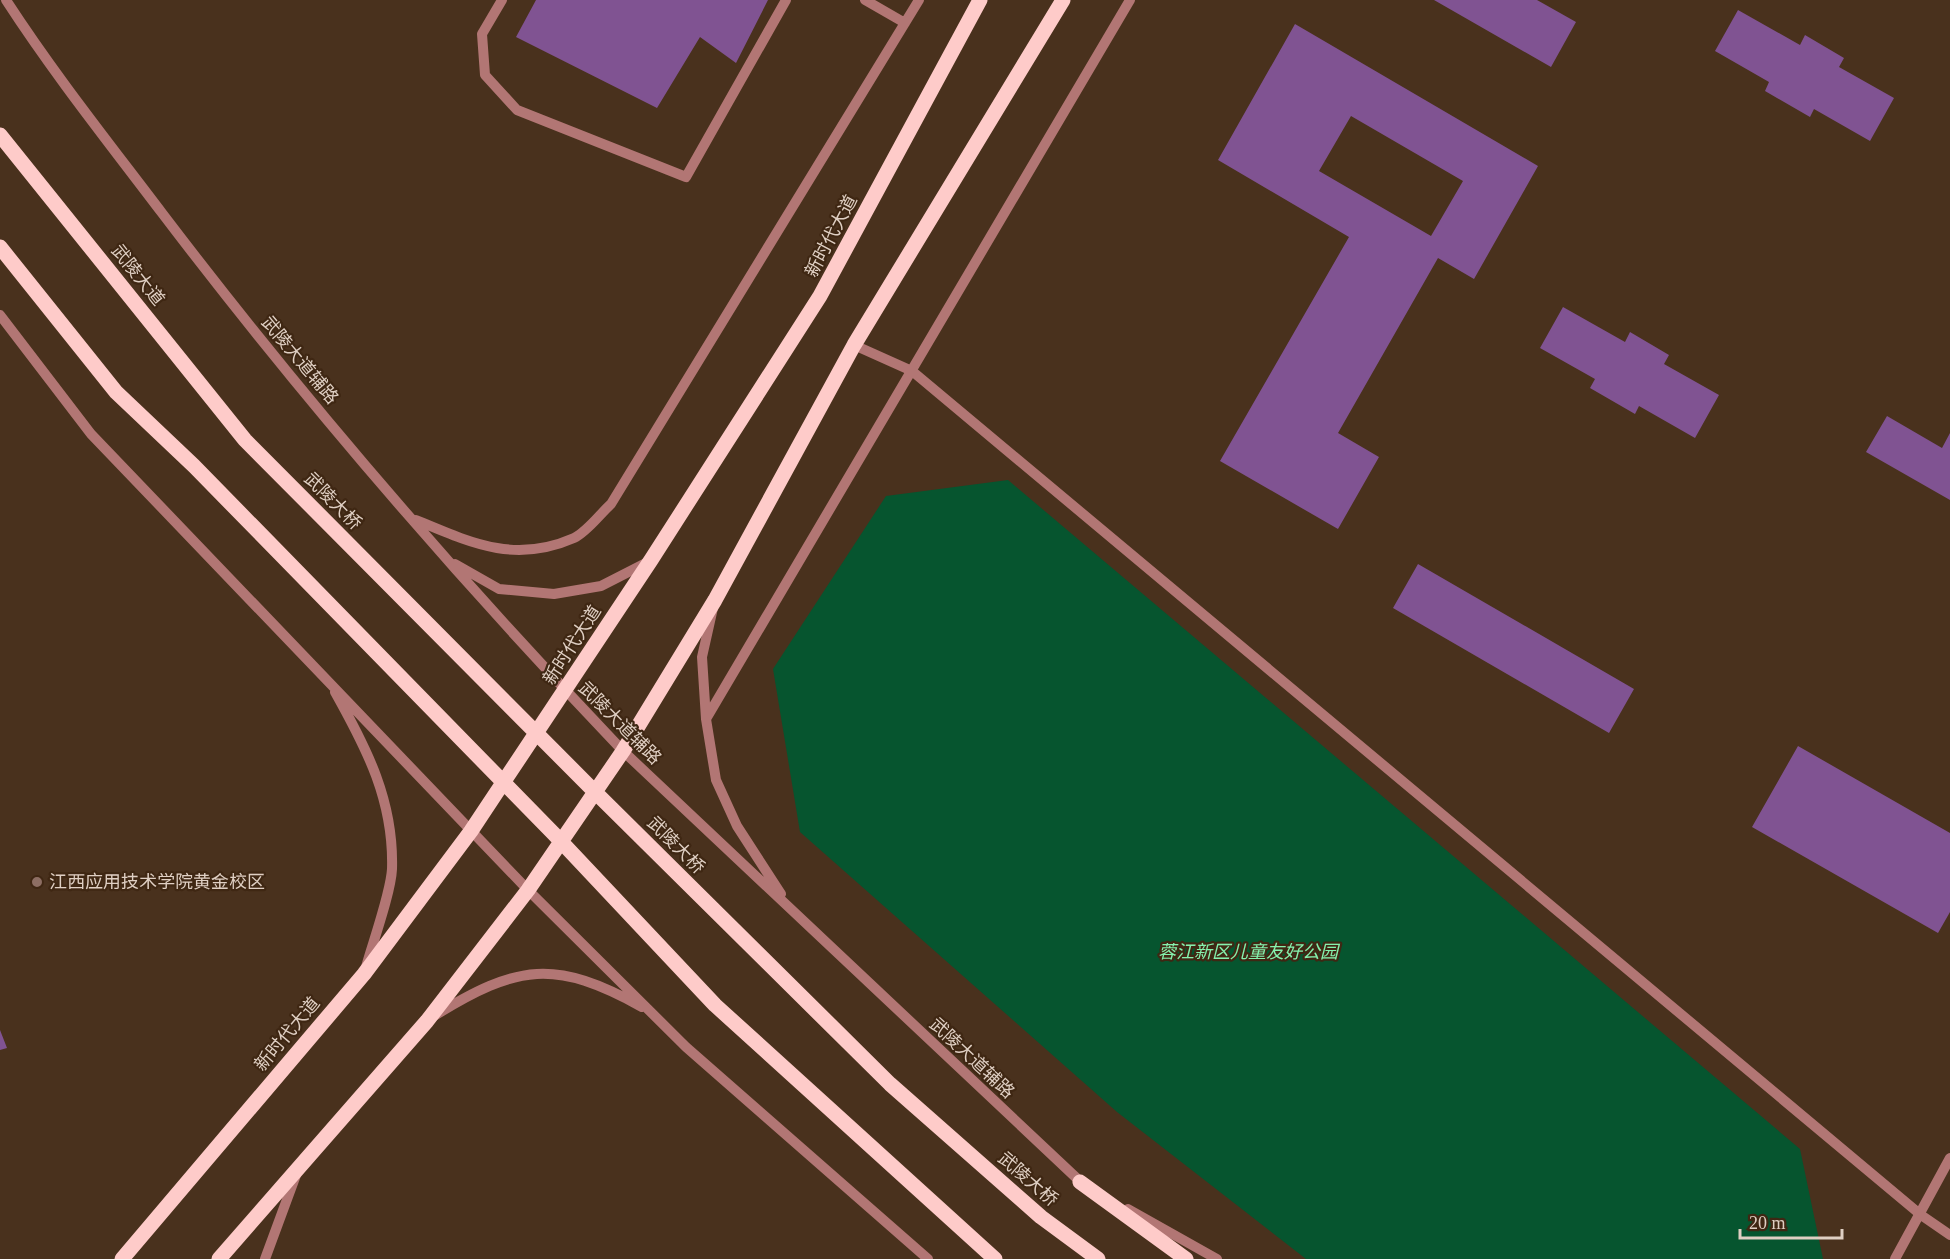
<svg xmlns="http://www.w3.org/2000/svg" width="1950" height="1259" font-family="'Times New Roman','Noto Sans SC',serif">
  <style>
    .green { fill: #06552f }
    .building { fill: #805392; fill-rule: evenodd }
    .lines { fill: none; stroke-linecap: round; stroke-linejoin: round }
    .minor { stroke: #b27674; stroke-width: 10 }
    .major { stroke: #fecbc9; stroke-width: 15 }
    .education-dot { fill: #8d6e63; stroke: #3f2713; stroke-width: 2 }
    .labels { text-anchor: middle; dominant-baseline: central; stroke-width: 4.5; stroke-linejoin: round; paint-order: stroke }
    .street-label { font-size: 18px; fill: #dfcfc3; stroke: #3f2713 }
    .poi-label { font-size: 18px; fill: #dfcfc3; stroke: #3f2713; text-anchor: start }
    .park-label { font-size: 18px; font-style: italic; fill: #85f1ad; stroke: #3f2713 }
  </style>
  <rect width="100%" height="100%" fill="#49311d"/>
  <path class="green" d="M1008,480l792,669 23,110h-517l-189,-147 -317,-280 -27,-163 113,-173z"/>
  <path class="building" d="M536,0h232l-32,63 -36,-26 -43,71 -141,-71z
    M1434,0h103l39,22 -25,45z
    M1738,10l62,35 5,-10 39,23 -5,9 55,31 -24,43 -56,-32 -4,8 -45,-26 4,-9 -54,-31z
    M1295,24l243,142 -64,113 -36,-21 -100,175 41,24 -41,72 -118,-68 129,-224 -131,-77zM1351,116l112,65 -32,55 -112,-65z
    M1563,307l62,35 5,-10 39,23 -5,9 55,31 -24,43 -56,-32 -4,8 -45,-26 5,-9 -55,-31z
    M1887,416l55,32 8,-15v67l-84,-48z
    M1418,564l216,125 -25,44 -216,-125z
    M1798,746l152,87v79l-12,21 -186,-106z
    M0,1030l7,18 -7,2z"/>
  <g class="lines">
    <path class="minor" d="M6,0c48,74 103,143 156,213 143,188 298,367 461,538l462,435
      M502,0l-20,34 3,41 32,35 169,67 100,-177
      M865,0l40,23
      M0,315l91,119 437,456 158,157 242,212
      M854,345l58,26 1009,844 29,20
      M416,520c55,23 99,44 158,18 13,-6 26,-24 37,-34l308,-504
      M455,564l44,25 55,5 47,-8 47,-24
      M713,608l-11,49 4,62 10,61 21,46 44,68
      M335,692c32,57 59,109 57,177 -1,23 -19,73 -26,98
      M706,719l424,-719
      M434,1016c84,-52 121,-57 208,-9
      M1128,1209l89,50
      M265,1259l31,-84
      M1895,1259l55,-101"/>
    <path class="major" d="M0,135l245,305 345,347 300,297 151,133 57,42
      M0,247l116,145 78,74 360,368 161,171 280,254
      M1080,1182l106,77
      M122,1259l242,-285 107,-143 180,-271 169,-264 160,-296
      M219,1259l208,-238 101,-131 95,-139 92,-151 139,-255 209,-345"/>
  </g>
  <circle class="education-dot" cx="37" cy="882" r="6"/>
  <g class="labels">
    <g class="street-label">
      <text transform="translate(831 236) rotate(-62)">新时代大道</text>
      <text transform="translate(138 275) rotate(51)">武陵大道</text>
      <text transform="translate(300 360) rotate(50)">武陵大道辅路</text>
      <text transform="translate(333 501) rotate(45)">武陵大桥</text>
      <text transform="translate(572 645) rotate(-57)">新时代大道</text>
      <text transform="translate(620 723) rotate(45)">武陵大道辅路</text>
      <text transform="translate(676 845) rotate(45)">武陵大桥</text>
      <text transform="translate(287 1034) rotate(-50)">新时代大道</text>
      <text transform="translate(972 1058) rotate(43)">武陵大道辅路</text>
      <text transform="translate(1028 1179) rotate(41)">武陵大桥</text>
    </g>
    <g class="poi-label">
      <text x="49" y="882">江西应用技术学院黄金校区</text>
    </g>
    <g class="park-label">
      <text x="1248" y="952">蓉江新区儿童友好公园</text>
    </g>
  </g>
  <path d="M1740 1229v9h102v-9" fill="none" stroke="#dfcfc3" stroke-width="3"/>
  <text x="1749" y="1229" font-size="18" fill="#dfcfc3" stroke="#3f2713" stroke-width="4.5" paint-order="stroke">20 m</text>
</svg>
